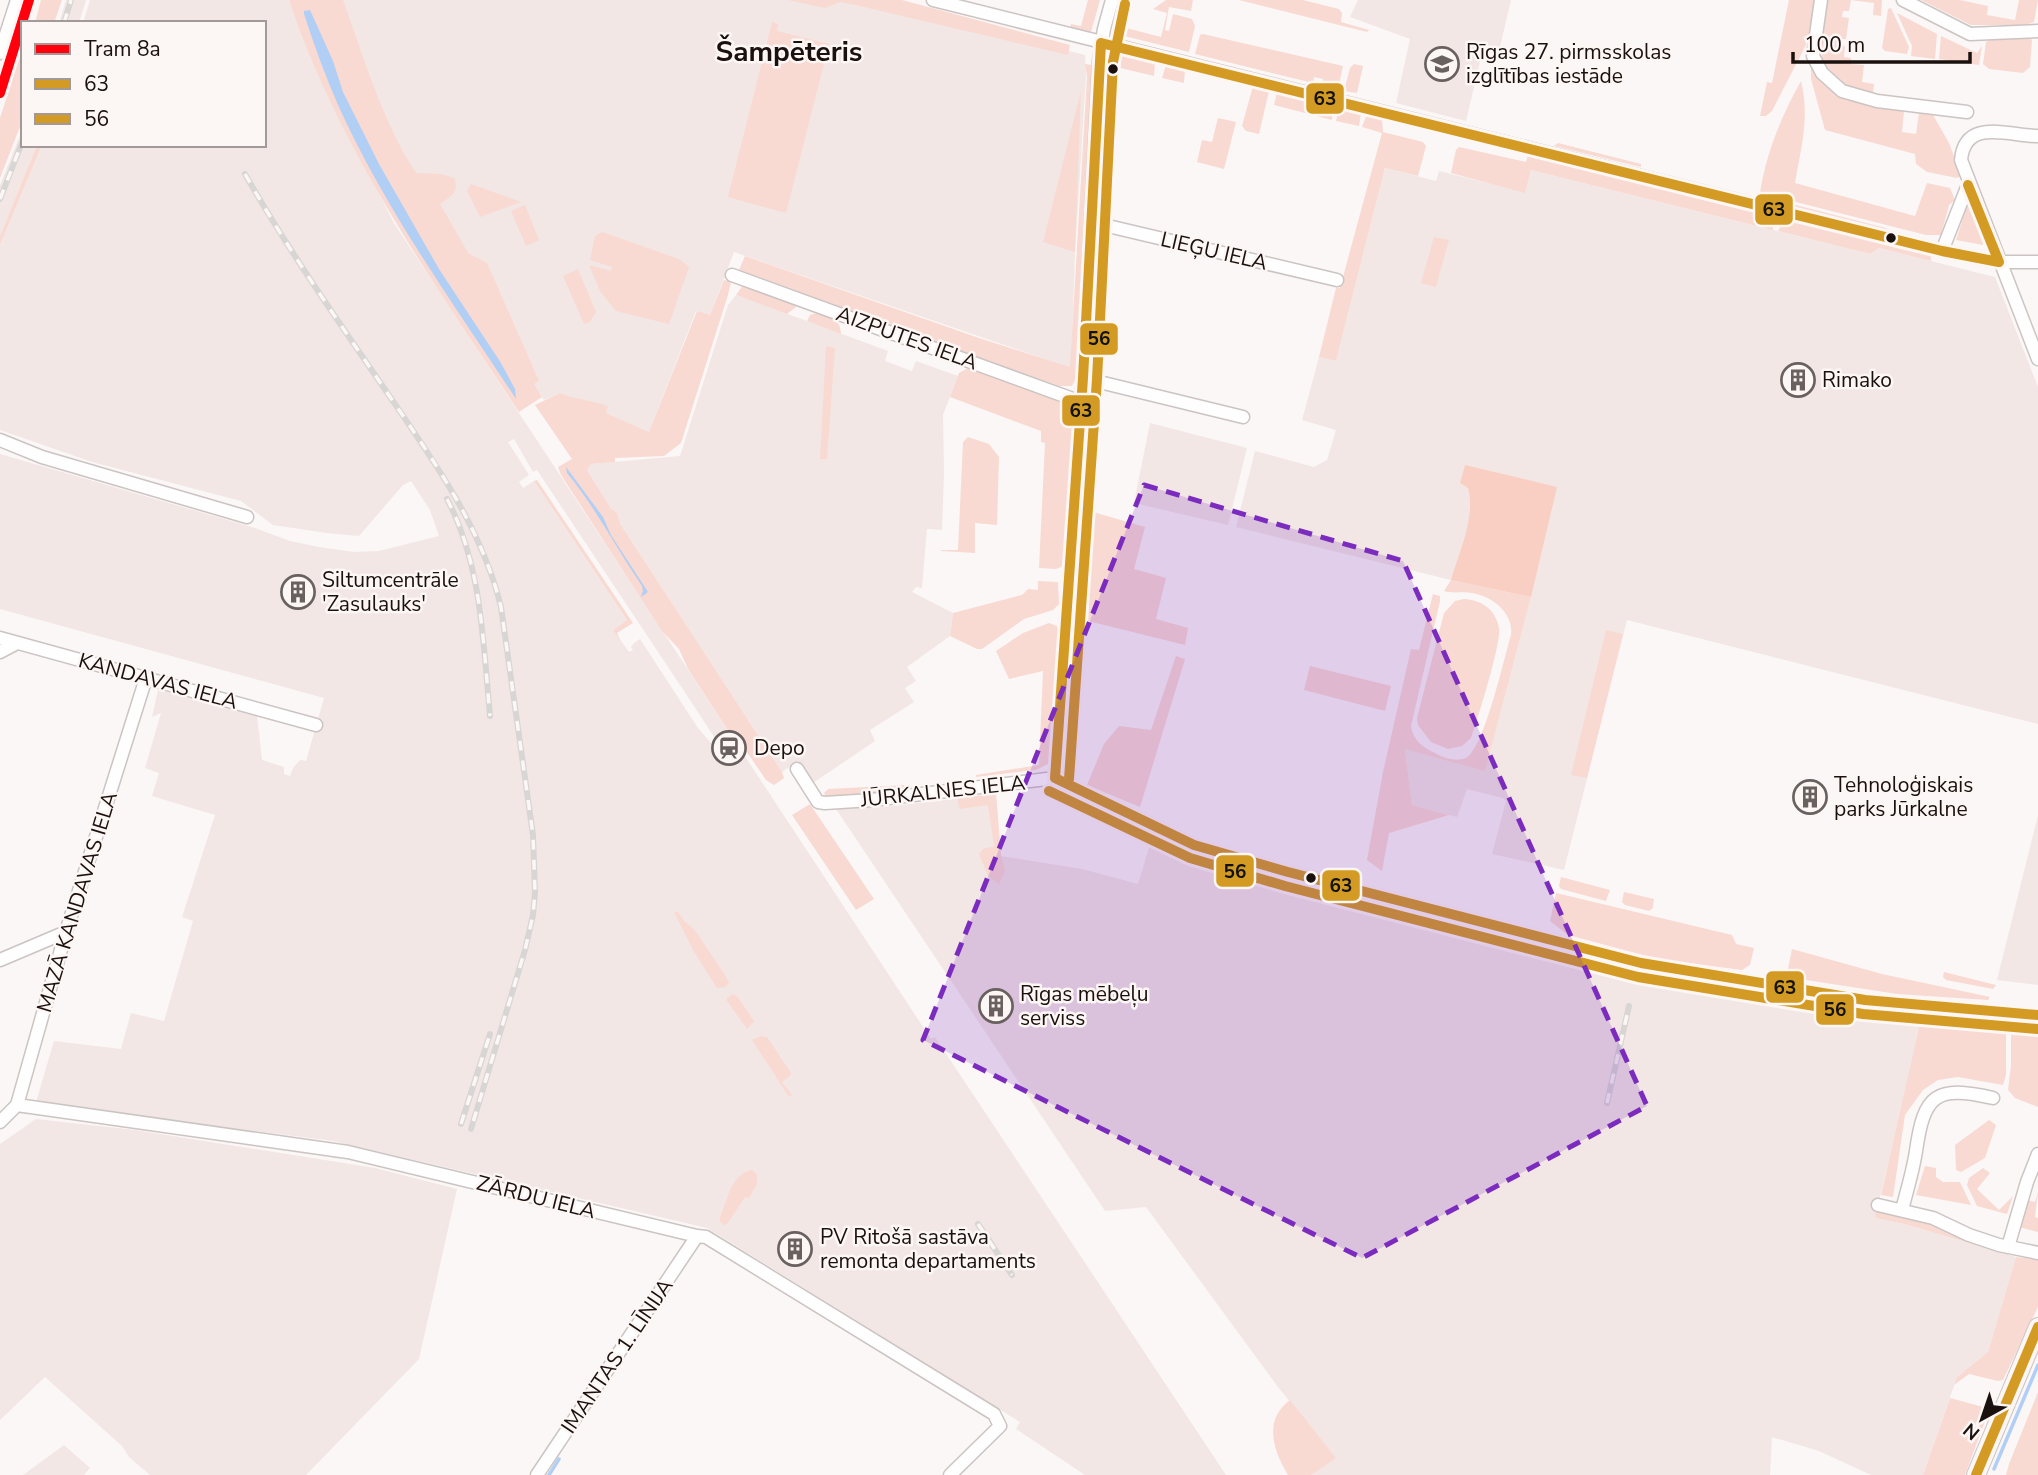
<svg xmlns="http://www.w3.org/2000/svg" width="2038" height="1475" font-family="'Nunito Sans',sans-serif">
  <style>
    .built { fill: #f2e7e4; fill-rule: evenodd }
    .green { fill: #f8dad2 }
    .forest { fill: #f9cfc3 }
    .water { fill: #b1cef5 }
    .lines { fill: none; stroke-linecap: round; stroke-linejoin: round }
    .stream { stroke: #b1cef5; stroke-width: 3.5 }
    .street-casing { stroke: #cbc4c2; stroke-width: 15 }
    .secondary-casing { stroke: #cbc4c2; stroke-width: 20 }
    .street { stroke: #fefefe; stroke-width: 12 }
    .secondary { stroke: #f9f6f5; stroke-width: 18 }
    .rail-casing { stroke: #d7d6d5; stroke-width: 6 }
    .rail { stroke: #fcf6f4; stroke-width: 3.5; stroke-dasharray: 10; stroke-linecap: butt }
    .bus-1-casing { stroke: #fcf6f4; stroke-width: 16 }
    .bus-2-casing { stroke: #fcf6f4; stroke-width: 16 }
    .bus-1 { stroke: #d39b23; stroke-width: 10 }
    .bus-2 { stroke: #d39b23; stroke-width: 10 }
    .tram-1-casing { stroke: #fcf6f4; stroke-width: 16 }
    .tram-1 { stroke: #ff000c; stroke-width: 10 }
    .marked { fill: #7b2cbf; fill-opacity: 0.2; stroke: #7b2cbf; stroke-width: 5; stroke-dasharray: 14 9; stroke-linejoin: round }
    .bus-dot { fill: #1a100d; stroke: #fcf6f4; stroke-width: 2.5 }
    .labels { text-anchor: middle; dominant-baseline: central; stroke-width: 5; stroke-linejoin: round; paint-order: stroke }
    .poi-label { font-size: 21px; fill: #1a100d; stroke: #fcf6f4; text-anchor: start }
    .street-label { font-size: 21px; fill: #1a100d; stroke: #fcf6f4 }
    .district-label { font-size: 28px; font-weight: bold; fill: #1a100d; stroke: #fcf6f4 }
    .line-badge { stroke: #fcf6f4; stroke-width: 2.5 }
    .pale-badge-label { font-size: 19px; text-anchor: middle; font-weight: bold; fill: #111 }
  </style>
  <rect width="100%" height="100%" fill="#faf7f6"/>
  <path class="built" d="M66,0h20l-7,23h-20z
    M90,0h199l55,127 50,96 537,816 4,-2 291,438h-141l-69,-46 4,-7 -313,-194 -374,-87 -297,-39 18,-61 67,8 10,-36 33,8 29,-100 -11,-4 33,-102 -63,-19 7,-23 -14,-5 16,-55 -9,4 6,-27 99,26 5,44 22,7v7l6,2 3,-8 7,-8 6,1 18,-63 -324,-89v-155l255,74 35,13 29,6 35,5 25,-1 60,-15 -9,-26 -19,-29 -8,4 -44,51 -32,-3 -54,-8 -32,-24 -149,-39 -92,-32v-185l42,-100h222v-122h-181zM514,439l19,33 4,-2 149,224 40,61 -2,3 -26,-30 -58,-89 -6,4 -3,4 2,3 -4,2 -16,-22 14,-10 -93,-139 -11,7 -4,-6 10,-7 -21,-33z
    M332,0h537l216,55 1,21 -11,176 -4,116 -337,-116 -24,63 -14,-4 -47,121 -89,-39 -16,7 -70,-108 -67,-113z
    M1358,0h153l-12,51 -4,2h-13l-16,68 -70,-18 14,-64 -60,-22z
    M23,128v17h14l-37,91v-51z
    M1385,168l51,13 3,-10 86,21 6,-22 339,84 9,-6 116,29 43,110v337l-411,-104 -63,250 -72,-16 14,-53 -3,-3 -36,-9 -10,28 -45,-12 -7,-57 80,22 46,-173 -80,-17 -215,-53 19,-76 59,16 13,-7 9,-30 -34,-10 17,-63 17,4z
    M736,295l152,56 -3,10 27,10 4,-10 42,15 -15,39 1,59 -2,56 -15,-1 -5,59 -6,-1 -4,5 41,21 -3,23 -43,31 9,14 -11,7 9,14 -44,28 5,11 -62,42 -15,-22 -16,11 -157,-239 -38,-63 4,-6 89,-8 48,-151z
    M1150,423l97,25 -19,77 -94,-22z
    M996,794l5,62 81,13 56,15 13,-43 32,17 78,20 21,11 353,87 104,24 8,1 3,-4 17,4 3,-3 152,24 -47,196 29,6 112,33 -28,95 -31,25 -34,98h-52l-52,-24 -47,-14 -2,38h-459l24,-18 -57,-70 -132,-180 -41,4 -269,-402 48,-2z
    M2038,815v170l-41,-5z
    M36,1119l99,11 240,38 82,21 -38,170 -113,116h-156l-21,-18 -7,-11 -77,-69 -45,43v-276z
    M64,1445l26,23 -6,7h-61z"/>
  <path class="green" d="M41,0h21l-8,23h-19z
    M289,0h54c21,58 39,121 73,173l25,1 13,4c6,15 -4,19 -14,26l28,49 19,10 52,118 -5,3 8,13 -23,15c-87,-131 -179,-261 -230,-412z
    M788,0h114l168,45 -2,10 -208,-49 -20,-4 -15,6z
    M1088,0h12l-9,32 -5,2 -16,-6 1,-4 10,2z
    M1166,0h27l-2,11 -22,-4 -4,23 4,1 4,-17 19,5 3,7 -6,26 -77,-19 5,-30 15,1 -6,24 35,9 6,-24 -14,-4z
    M1239,0h64l36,9 3,4 -1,9 28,8 -2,2z
    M1789,0h28l-10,43 -35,68 -6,5h-6l7,-34 5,1z
    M1826,0h56l-1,16 -8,-1 1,-12 -23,-3 -2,11h-6l-1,6 7,1 -3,21h-7l-1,5 7,2 -1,11 7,1v6l13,1 -2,17 12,2 -1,10c-8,-2 -19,-4 -27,-8 -36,-19 -24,-54 -20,-86z
    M1921,0h39l28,6 -1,9 28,5 4,-20h19l-4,22 -8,3h-55z
    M1891,8l18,39 -2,7 -22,-3 -3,-3 6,-39z
    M1897,13l40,21 -2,25 -24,-3 1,-10z
    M772,22l6,2 -1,7 52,13 -43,169 -58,-16z
    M1203,34l140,32 -5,23 -15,-4v-6l-9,-2 -1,6 -118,-29 5,-19z
    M1941,36l36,17 5,-7 -3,19 -40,-6z
    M2028,36l4,4 -2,27 -7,6 -34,-4 -6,-5 3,-22 4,-3z
    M1117,54l38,9 -1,13 -42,-10 -2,32 1,-37z
    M23,55v64l-23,59v-60l19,-59z
    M1085,64l6,1 1,10 -15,301 -5,10h-13l-320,-116 6,-14 234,82 91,29 17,-290z
    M1354,64l9,2 -6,27 -13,-2 6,-23z
    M1166,65l19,4 -1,14 -22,-5z
    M1813,66l15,17 20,17 51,8 5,3 -2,21 14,2 3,-21 10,-1 4,3 16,28 12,33 -4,2 -30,-6 -11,-8 -1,-10 -90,-24 -14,-51v-12z
    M1801,81c9,36 0,67 -6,102l120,33 12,-33 23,5 5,12 -6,5 -8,30h-15l-166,-42c6,-40 21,-76 41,-112z
    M1253,86l16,5 -10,43 -13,-3 -4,-5z
    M1081,91l-6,161 -32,-10z
    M1277,92l56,14 -1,14 -58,-15z
    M1339,107l22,6 -2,13 -23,-5z
    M1367,114l15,5 1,13 40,10 3,4 -8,30 -33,-8 -49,193 -17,-4 17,-69h4l42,-155 -20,-6z
    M1218,118l18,4 -12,47 -27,-7 5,-22 10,2z
    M1558,143l83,21v3l-87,-21z
    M37,145h5l-42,100v-9z
    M1459,147l67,15 2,-7 242,60 3,7v8l-242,-60 -6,23 -74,-20 5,-23z
    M471,184l50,18 -41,15 -13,-26z
    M1760,196l126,32 1,2 -123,-29z
    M525,205l14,35 -13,6 -15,-35z
    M1971,205l14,37 -2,3 -27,-5 11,-34z
    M1785,219l146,36v6l-52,-13 -9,6 -92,-23z
    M602,232l77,27 10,8 -20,57 -53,-13 -16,-20 -11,-26 22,6 1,-4 -22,-7 5,-24z
    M1434,237l15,3 -13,47 -15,-4z
    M578,269l18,43 -6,10 -6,2 -21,-48z
    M724,280l7,2 -3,13 -47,148 -17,13 -49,2v4l-24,2 -4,6 24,39 6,4 3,11 162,248 2,6 -10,7 -8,-5 -26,-38 -4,-4h-3l-45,-69 -9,-20 -17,-18 -101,-156 -3,-8 14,-8 -37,-54 25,-12c16,7 31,7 48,13l-2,7 43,19 48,-121 13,4z
    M743,285l52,20 1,2 -9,7 -51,-19z
    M817,313c12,4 24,6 24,21l-34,-13 3,-6z
    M826,346l9,2 -8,111h-7z
    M968,368l93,33 7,5 5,10 -10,150 -7,3 -17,-1 6,-125 -4,-1v-11l-91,-34 9,-24z
    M968,437l21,7 10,13 -2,68 -22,-2v30l-34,-2v-1h17l5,-108z
    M537,480l96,143 -16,10 4,9 -8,-12 14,-10 -93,-139z
    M1086,510l59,17 -11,42 32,9 -10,41 32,9 -3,17 -109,-27z
    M1451,580l80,17 -46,174 -80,-22 7,56 37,10 -60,18 -7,38 -15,-11 16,-88 28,-123 8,1 14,-56 7,2v5l-29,125c2,14 11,21 24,27 8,5 21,9 31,5 18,-9 38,-100 45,-123 3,-21 -18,-39 -39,-42 -10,-2 -18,1 -28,-2z
    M1038,581l20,1 1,22 -6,6 -29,9 -42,30h-5l-27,-13 3,-23 69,-18 6,-6 10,1z
    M1464,599c18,1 32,11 35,29 3,13 -22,94 -28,110l-9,8 -14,3 -17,-7 -13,-17 -1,-7 27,-105 11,-12z
    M1049,623l8,3 1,4 -8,127 -2,7 -12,6 -60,7v-2l63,-10 4,-94 -34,8 -13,-28 27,-18z
    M1606,630l17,4 -36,144 -16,-3z
    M1176,656l9,3 -45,148 -53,-22 17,-41 15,-18 32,4z
    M1310,666l81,20 -6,25 -81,-21z
    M905,785l-2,6 -71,6 -6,-1 -2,-3 4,-4z
    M996,794l5,62 4,15 -6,13 -11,-8 -9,-22 4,-5 11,-3 -6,-41 -28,4 -3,-11z
    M810,804l64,95 -18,11 -64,-95z
    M1561,877l49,13 -4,11 -45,-12 -2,-3z
    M1624,892l30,7 -1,9 -4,3 -24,-6 -3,-3z
    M1556,893l176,42 4,9 18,4 -4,17 -8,5 -84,-11 -90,-24 -18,-14z
    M674,912h4l7,10 9,7 31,46 4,8 -4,4 -8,1 -24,-38z
    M1792,949l90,25 108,23 -2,3 -91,-6 -104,-16 -5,-9z
    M1944,972l52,13 -3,4 -47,-9 -3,-3z
    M733,994l4,2 17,25 -7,8 -20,-28v-3z
    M1920,1024l86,4v47l-3,10 -45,-8 -20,3 -15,10 -18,25 -12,82 -12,-2z
    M2011,1026l27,1v80l-23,-9 -7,-8 3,-24z
    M761,1036l6,1 24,36 -1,3 -8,6 10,13 -3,2 -35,-54 -2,-3z
    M1989,1120l7,5 -11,33 -24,14 -5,-2 -1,-25z
    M1925,1166l11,2v9l7,5h17l11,23 -55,-10z
    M1983,1168l7,5 -13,16 22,21 14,-14 -6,18 -30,-8 -10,-21 2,-7z
    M752,1170l5,5v9l-8,14 -4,-1 -18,27 -3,1 -4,-3v-5c8,-18 11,-43 32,-47z
    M2038,1192l-3,25 3,1v14l-19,-5 8,-27 8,2z
    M1876,1211l60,14 47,22 -79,-23 -29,-6z
    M2016,1257l22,2v48l-35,73 -5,1 -29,-7 -15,11 3,-8 31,-25z
    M2038,1392v83h-32l3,-11z
    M1950,1398l33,9 5,4 -1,5 -22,59h-42z
    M1290,1400l46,58 -25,17h-23c-15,-25 -25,-55 2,-75z"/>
  <path class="forest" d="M1465,465l92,22 -26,110 -80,-17c8,-28 25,-63 17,-92l-8,-5z"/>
  <path class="water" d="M310,10l23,51 10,31 36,72 60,105 62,94 14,26 1,10c-63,-96 -131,-190 -178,-294 -13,-30 -24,-60 -34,-91v-3z
    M566,467l37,50 8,18 37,57 -7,5 2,-6 -1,-5c-26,-38 -46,-78 -75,-113z"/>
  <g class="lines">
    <path class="stream" d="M1994,1469l44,-104
      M549,1475l10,-16"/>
    <g class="street-casing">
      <path id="street" d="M933,0l1009,251 57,11h39
        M1821,0l-8,56 9,17 20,18 35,10 90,11
        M1903,0l67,34 68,-3
        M0,53l17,-53
        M2038,136c-29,0 -73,-19 -77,24l77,199
        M1091,222l246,58
        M1942,251l26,-66
        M732,275l349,127
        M1083,378l160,39
        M0,440l42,17 205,60
        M0,638l316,87
        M0,652l17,-9
        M797,769l21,33 7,1 47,-3 183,-22 139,67 94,27 353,91 224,37 173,15
        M1055,778l28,-400 16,-317 5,-32 8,-29
        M0,960l66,-28
        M17,1105l331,47 349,84 9,1 288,177 6,12 -50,49
        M0,1122l17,-17 49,-173 80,-254
        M1878,1205l55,13 36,17 30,10 39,8
        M1902,1210c5,-20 11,-39 14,-59 8,-57 20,-66 77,-53
        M2008,1247l19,-65 11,-28
        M537,1475l160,-239"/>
    </g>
    <g class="secondary-casing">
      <path id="secondary" d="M1976,1475l62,-148"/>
    </g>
    <use href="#street" class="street"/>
    <use href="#secondary" class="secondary"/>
    <g class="rail-casing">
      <path id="rail" d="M64,23l7,-23
        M245,174c42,74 91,144 139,214 47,69 97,137 117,219l32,228 2,57 -2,23 -8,35 -54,179
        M0,199l23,-59
        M447,499c35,66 36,144 43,217
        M1607,1103l22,-97
        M461,1124l29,-90
        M978,1224l34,51"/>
    </g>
    <use href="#rail" class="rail"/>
    <g class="bus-1-casing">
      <path id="bus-1" d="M1101,43l841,208 57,11
        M1968,185l31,77
        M1055,778l139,67 94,27 353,91 224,37 173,15
        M1055,778l28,-400 18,-335
        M1976,1475l62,-148"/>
    </g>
    <g class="bus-2-casing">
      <path id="bus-2" d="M1069,779l28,-400 16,-317 12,-58
        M1049,791l141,67 95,28 353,91 225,37 174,15"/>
    </g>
    <use href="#bus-1" class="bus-1"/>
    <use href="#bus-2" class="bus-2"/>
    <g class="tram-1-casing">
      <path id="tram-1" d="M0,93l29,-93"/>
    </g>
    <use href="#tram-1" class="tram-1"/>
  </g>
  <path class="marked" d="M1144,485l259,76 244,545 -285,152 -439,-218z"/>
  <defs>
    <g id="school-ring" transform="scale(1.75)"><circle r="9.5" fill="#fcf6f4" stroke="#68615f" stroke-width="1.5"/><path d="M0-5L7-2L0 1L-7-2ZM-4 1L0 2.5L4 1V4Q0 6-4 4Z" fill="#68615f"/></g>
    <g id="building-ring" transform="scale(1.75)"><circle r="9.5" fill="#fcf6f4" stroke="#68615f" stroke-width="1.5"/><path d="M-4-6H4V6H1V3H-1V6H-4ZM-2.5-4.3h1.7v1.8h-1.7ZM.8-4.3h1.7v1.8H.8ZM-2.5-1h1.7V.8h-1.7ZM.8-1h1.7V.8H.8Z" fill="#68615f"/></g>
    <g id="station-ring" transform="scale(1.75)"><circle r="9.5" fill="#fcf6f4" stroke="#68615f" stroke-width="1.5"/><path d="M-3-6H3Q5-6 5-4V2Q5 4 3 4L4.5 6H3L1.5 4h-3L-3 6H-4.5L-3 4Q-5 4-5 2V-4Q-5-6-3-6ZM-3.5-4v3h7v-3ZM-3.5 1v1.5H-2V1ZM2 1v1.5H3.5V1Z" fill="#68615f"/></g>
  </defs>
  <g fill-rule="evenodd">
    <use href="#school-ring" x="1442" y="64"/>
    <use href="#building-ring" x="1798" y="380"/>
    <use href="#building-ring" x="298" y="592"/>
    <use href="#station-ring" x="729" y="748"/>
    <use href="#building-ring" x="1810" y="797"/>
    <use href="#building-ring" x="996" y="1006"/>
    <use href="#building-ring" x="795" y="1249"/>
  </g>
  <g class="bus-dot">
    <circle cx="1113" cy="69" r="6"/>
    <circle cx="1891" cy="238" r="6"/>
    <circle cx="1311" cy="878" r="6"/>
  </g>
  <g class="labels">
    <g class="poi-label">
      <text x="1466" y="52">Rīgas 27. pirmsskolas<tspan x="1466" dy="24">izglītības iestāde</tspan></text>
      <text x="1822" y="380">Rimako</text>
      <text x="322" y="580">Siltumcentrāle<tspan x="322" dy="24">'Zasulauks'</tspan></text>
      <text x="754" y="748">Depo</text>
      <text x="1834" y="785">Tehnoloģiskais<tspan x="1834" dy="24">parks Jūrkalne</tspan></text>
      <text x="1020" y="994">Rīgas mēbeļu<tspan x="1020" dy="24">serviss</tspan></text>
      <text x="820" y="1237">PV Ritošā sastāva<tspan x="820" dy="24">remonta departaments</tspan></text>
    </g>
    <g class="street-label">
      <text transform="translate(1214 251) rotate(13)">LIEĢU IELA</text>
      <text transform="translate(907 338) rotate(20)">AIZPUTES IELA</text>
      <text transform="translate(158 681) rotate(15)">KANDAVAS IELA</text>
      <text transform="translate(943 791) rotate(-6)">JŪRKALNES IELA</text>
      <text transform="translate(77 902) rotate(-73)">MAZĀ KANDAVAS IELA</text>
      <text transform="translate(536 1197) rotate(14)">ZĀRDU IELA</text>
      <text transform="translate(617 1356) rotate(-56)">IMANTAS 1. LĪNIJA</text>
    </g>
    <g class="district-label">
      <text x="789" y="52">Šampēteris</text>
    </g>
  </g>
  <g class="line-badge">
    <rect x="1305" y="82" width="40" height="33" rx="7" fill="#d39b23"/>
    <rect x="1754" y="193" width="40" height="33" rx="7" fill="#d39b23"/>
    <rect x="1079" y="322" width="40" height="34" rx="7" fill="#d39b23"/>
    <rect x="1061" y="394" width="40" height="33" rx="7" fill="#d39b23"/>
    <rect x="1215" y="854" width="40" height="34" rx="7" fill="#d39b23"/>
    <rect x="1321" y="869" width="40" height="33" rx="7" fill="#d39b23"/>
    <rect x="1765" y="970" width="40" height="34" rx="7" fill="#d39b23"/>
    <rect x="1815" y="993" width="40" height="33" rx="7" fill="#d39b23"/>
  </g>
  <g class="pale-badge-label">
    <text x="1325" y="105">63</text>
    <text x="1774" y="216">63</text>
    <text x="1099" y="345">56</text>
    <text x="1081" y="417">63</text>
    <text x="1235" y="878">56</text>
    <text x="1341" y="892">63</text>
    <text x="1785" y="994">63</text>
    <text x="1835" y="1016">56</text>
  </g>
  <rect x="21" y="21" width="245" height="126" fill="#fcf6f4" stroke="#a29a98" stroke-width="2"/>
  <rect x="35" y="44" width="35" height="10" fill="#ff000c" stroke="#a29a98" stroke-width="2"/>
  <text x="84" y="56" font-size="21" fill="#1a100d">Tram 8a</text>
  <rect x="35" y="79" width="35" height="10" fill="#d39b23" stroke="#a29a98" stroke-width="2"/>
  <text x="84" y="91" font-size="21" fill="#1a100d">63</text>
  <rect x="35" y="114" width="35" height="10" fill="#d39b23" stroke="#a29a98" stroke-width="2"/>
  <text x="84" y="126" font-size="21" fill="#1a100d">56</text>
  <g transform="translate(1982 1419) rotate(220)" stroke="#fcf6f4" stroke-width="5" paint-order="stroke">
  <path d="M0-5L12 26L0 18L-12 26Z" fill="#1a100d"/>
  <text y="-10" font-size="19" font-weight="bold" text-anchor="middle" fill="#1a100d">N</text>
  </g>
  <path d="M1793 52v10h177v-10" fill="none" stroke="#1a100d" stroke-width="3.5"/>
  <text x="1804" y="52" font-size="21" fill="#1a100d" stroke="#fcf6f4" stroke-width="5" paint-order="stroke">100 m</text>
</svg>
